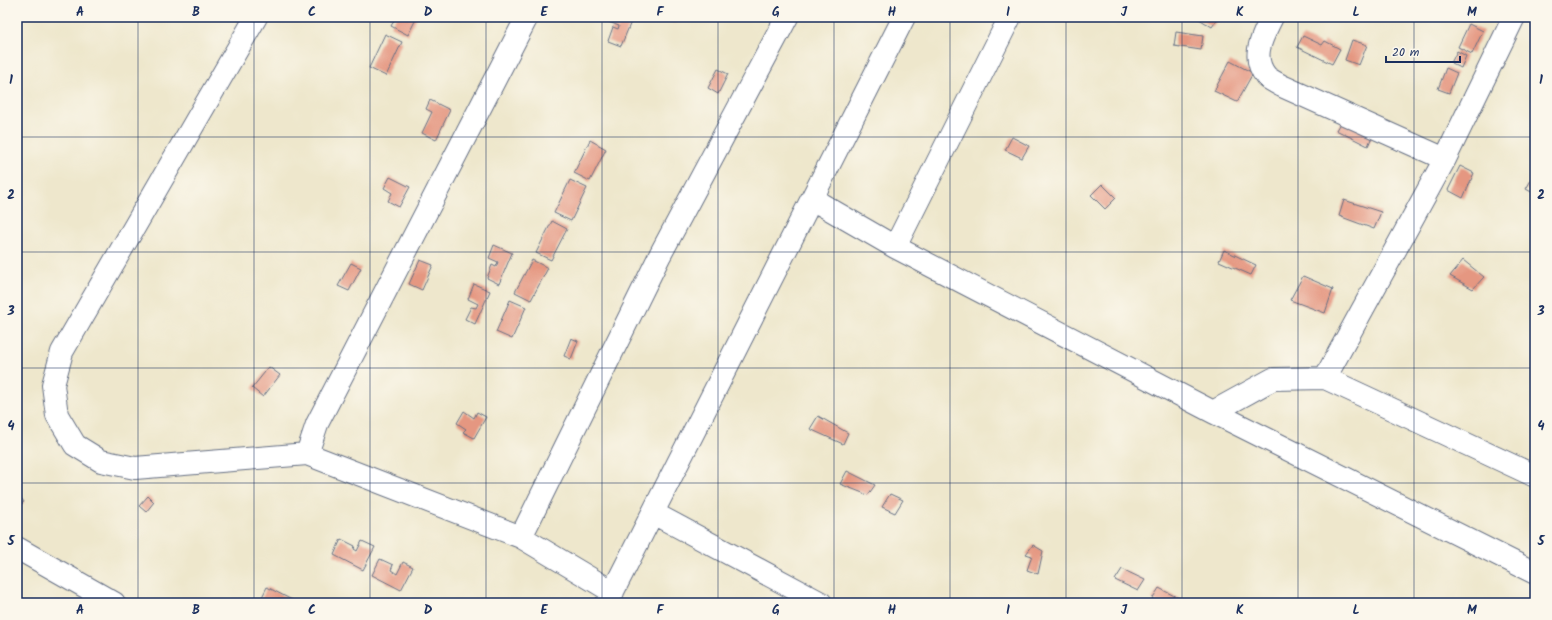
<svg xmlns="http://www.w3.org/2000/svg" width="1552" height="620" font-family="Kalam,sans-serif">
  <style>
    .building { fill: #e59781 }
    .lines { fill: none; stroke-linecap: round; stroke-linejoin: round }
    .minor-casing { stroke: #656f84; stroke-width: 24 }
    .minor { stroke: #fff; stroke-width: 22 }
    .grid { fill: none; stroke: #1b2f5e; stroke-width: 1; stroke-opacity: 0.55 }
    .neatline { fill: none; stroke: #1b2f5e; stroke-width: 1.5 }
    .grid-label { font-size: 13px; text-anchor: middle; font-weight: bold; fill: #1b2f5e }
  </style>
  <rect width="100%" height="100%" fill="#fbf7ec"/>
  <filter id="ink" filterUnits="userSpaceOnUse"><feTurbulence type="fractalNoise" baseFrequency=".025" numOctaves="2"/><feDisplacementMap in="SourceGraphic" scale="8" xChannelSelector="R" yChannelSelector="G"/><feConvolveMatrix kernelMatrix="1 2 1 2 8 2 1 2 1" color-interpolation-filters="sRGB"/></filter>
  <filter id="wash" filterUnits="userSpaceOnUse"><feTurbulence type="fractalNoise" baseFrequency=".012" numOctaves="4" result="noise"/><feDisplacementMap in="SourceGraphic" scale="16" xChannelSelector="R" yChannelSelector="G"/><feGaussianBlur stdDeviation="0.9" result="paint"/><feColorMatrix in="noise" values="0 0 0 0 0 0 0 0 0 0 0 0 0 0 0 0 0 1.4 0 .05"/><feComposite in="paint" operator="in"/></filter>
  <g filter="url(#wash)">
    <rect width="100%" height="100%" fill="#eee7cc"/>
    <g id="blocks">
      <path class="building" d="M396,17h21l-9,18 -17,-9z
        M611,17h22l-12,29 -13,-5 5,-14 5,2 1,-3 -10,-4z
        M661,17h17l-3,6z
        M1196,17h23l-7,10z
        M1469,24l14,7 -11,23 -14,-7z
        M1176,32l27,4 -2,14 -27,-4z
        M385,34l17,8 -16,34 -17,-8z
        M1303,36l19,9 3,-4 15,8 -8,15 -35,-17z
        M1352,40l15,5 -8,20 -14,-5z
        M1457,51l9,5 -5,12 -10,-5z
        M1230,61l23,12 -16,29 -23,-11z
        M1446,68l11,5 -8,20 -11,-4z
        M718,69l10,5 -10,20 -10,-6z
        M430,100l20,10 -14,30 -14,-7 10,-21 -6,-3z
        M1343,118l31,14 -6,14 -32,-16z
        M1012,137l17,9 -7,12 -17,-8z
        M590,140l16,9 -16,32 -16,-8z
        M1460,166l14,7 -11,25 -15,-8z
        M1535,173v21l-9,-5z
        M390,177l20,10 -11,20 -11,-6 4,-8 -8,-5z
        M570,180l17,8 -16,33 -17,-8z
        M1102,184l14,14 -11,11 -14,-14z
        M1344,200l37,12 -7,17 -35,-13z
        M552,221l15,8 -16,31 -15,-7z
        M494,245l18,8 -13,31 -12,-6 5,-13 4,2 2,-5 -9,-4z
        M1224,250l32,15 -5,10 -32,-14z
        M420,260l13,5 -11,25 -13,-6z
        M532,260l16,8 -17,32 -16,-8z
        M1463,260l21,17 -11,12 -23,-13z
        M351,263l10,5 -12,23 -11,-5z
        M1303,276l30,13 -8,24 -35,-13z
        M474,284l16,7 -15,33 -10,-5 6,-12 5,1 2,-4 -10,-5z
        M510,300l16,7 -14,32 -16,-7z
        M571,338l7,3 -7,18 -7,-3z
        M269,367l11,8 -17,22 -11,-9z
        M464,411l10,7 3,-6 9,5 -12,21 -11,-6 3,-3 -9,-6z
        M818,416l30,17 -5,11 -33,-15z
        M847,471l28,14 -7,10 -28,-11z
        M17,492l7,10 -7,5z
        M890,494l13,6 -8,13 -13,-6z
        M148,496l6,6 -8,10 -7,-6z
        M341,539l14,7 -1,3 3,2 5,-10 13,6 -12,23 -29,-15z
        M1033,545l10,6 -5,23 -11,-4 5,-14 -6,-2z
        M380,559l13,6 -2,5 6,4 6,-12 10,5 -12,23 -29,-15z
        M1122,569l23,11 -7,11 -23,-11z
        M267,587l25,13 -2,3h-31z
        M1159,588l25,13 -1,2h-24l-7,-4z"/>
    </g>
  </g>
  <g filter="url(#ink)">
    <use href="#blocks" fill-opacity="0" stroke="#656f84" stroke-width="1"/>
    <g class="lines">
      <g class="minor-casing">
        <path id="minor" d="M256,17l-194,335 -9,33 4,30 18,30 26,16 34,7 172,-14
          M527,17l-210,407 -10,30 214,83 92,55
          M1272,17c-9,19 -22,39 -6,59 4,4 11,7 16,10l163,73
          M812,199l83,48 318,165 322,161
          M895,247l115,-230
          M1325,378l120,-219 69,-142
          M1213,412l60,-33 52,-1 210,98
          M653,513l168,90
          M521,537l139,-282 127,-238
          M17,548l97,55
          M607,603l297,-586"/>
      </g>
      <use href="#minor" class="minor"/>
    </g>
  </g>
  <path class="grid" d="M138,17v586M254,17v586M370,17v586M486,17v586M602,17v586M718,17v586M834,17v586M950,17v586M1066,17v586M1182,17v586M1298,17v586M1414,17v586M17,137h1518M17,252h1518M17,368h1518M17,483h1518"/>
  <rect width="1552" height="620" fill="none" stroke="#fbf7ec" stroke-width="44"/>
  <path d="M1386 56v6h74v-6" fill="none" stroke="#1b2f5e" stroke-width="2"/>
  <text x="1392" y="56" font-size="12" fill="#1b2f5e" stroke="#fbf7ec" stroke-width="3" paint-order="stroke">20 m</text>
  <rect x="22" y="22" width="1508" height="576" class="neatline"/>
  <g class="grid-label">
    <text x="80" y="16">A</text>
    <text x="196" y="16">B</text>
    <text x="312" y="16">C</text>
    <text x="428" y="16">D</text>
    <text x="544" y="16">E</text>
    <text x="660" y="16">F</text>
    <text x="776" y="16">G</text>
    <text x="892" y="16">H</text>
    <text x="1008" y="16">I</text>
    <text x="1124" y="16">J</text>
    <text x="1240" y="16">K</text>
    <text x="1356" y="16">L</text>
    <text x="1472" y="16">M</text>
    <text x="11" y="84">1</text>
    <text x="1541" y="84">1</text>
    <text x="11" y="199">2</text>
    <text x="1541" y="199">2</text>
    <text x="11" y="315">3</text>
    <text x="1541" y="315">3</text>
    <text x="11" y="430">4</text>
    <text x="1541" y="430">4</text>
    <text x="11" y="545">5</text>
    <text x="1541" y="545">5</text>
    <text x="80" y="614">A</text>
    <text x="196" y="614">B</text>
    <text x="312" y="614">C</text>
    <text x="428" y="614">D</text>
    <text x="544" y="614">E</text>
    <text x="660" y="614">F</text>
    <text x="776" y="614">G</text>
    <text x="892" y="614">H</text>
    <text x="1008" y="614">I</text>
    <text x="1124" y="614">J</text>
    <text x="1240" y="614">K</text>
    <text x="1356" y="614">L</text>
    <text x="1472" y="614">M</text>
  </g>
</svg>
